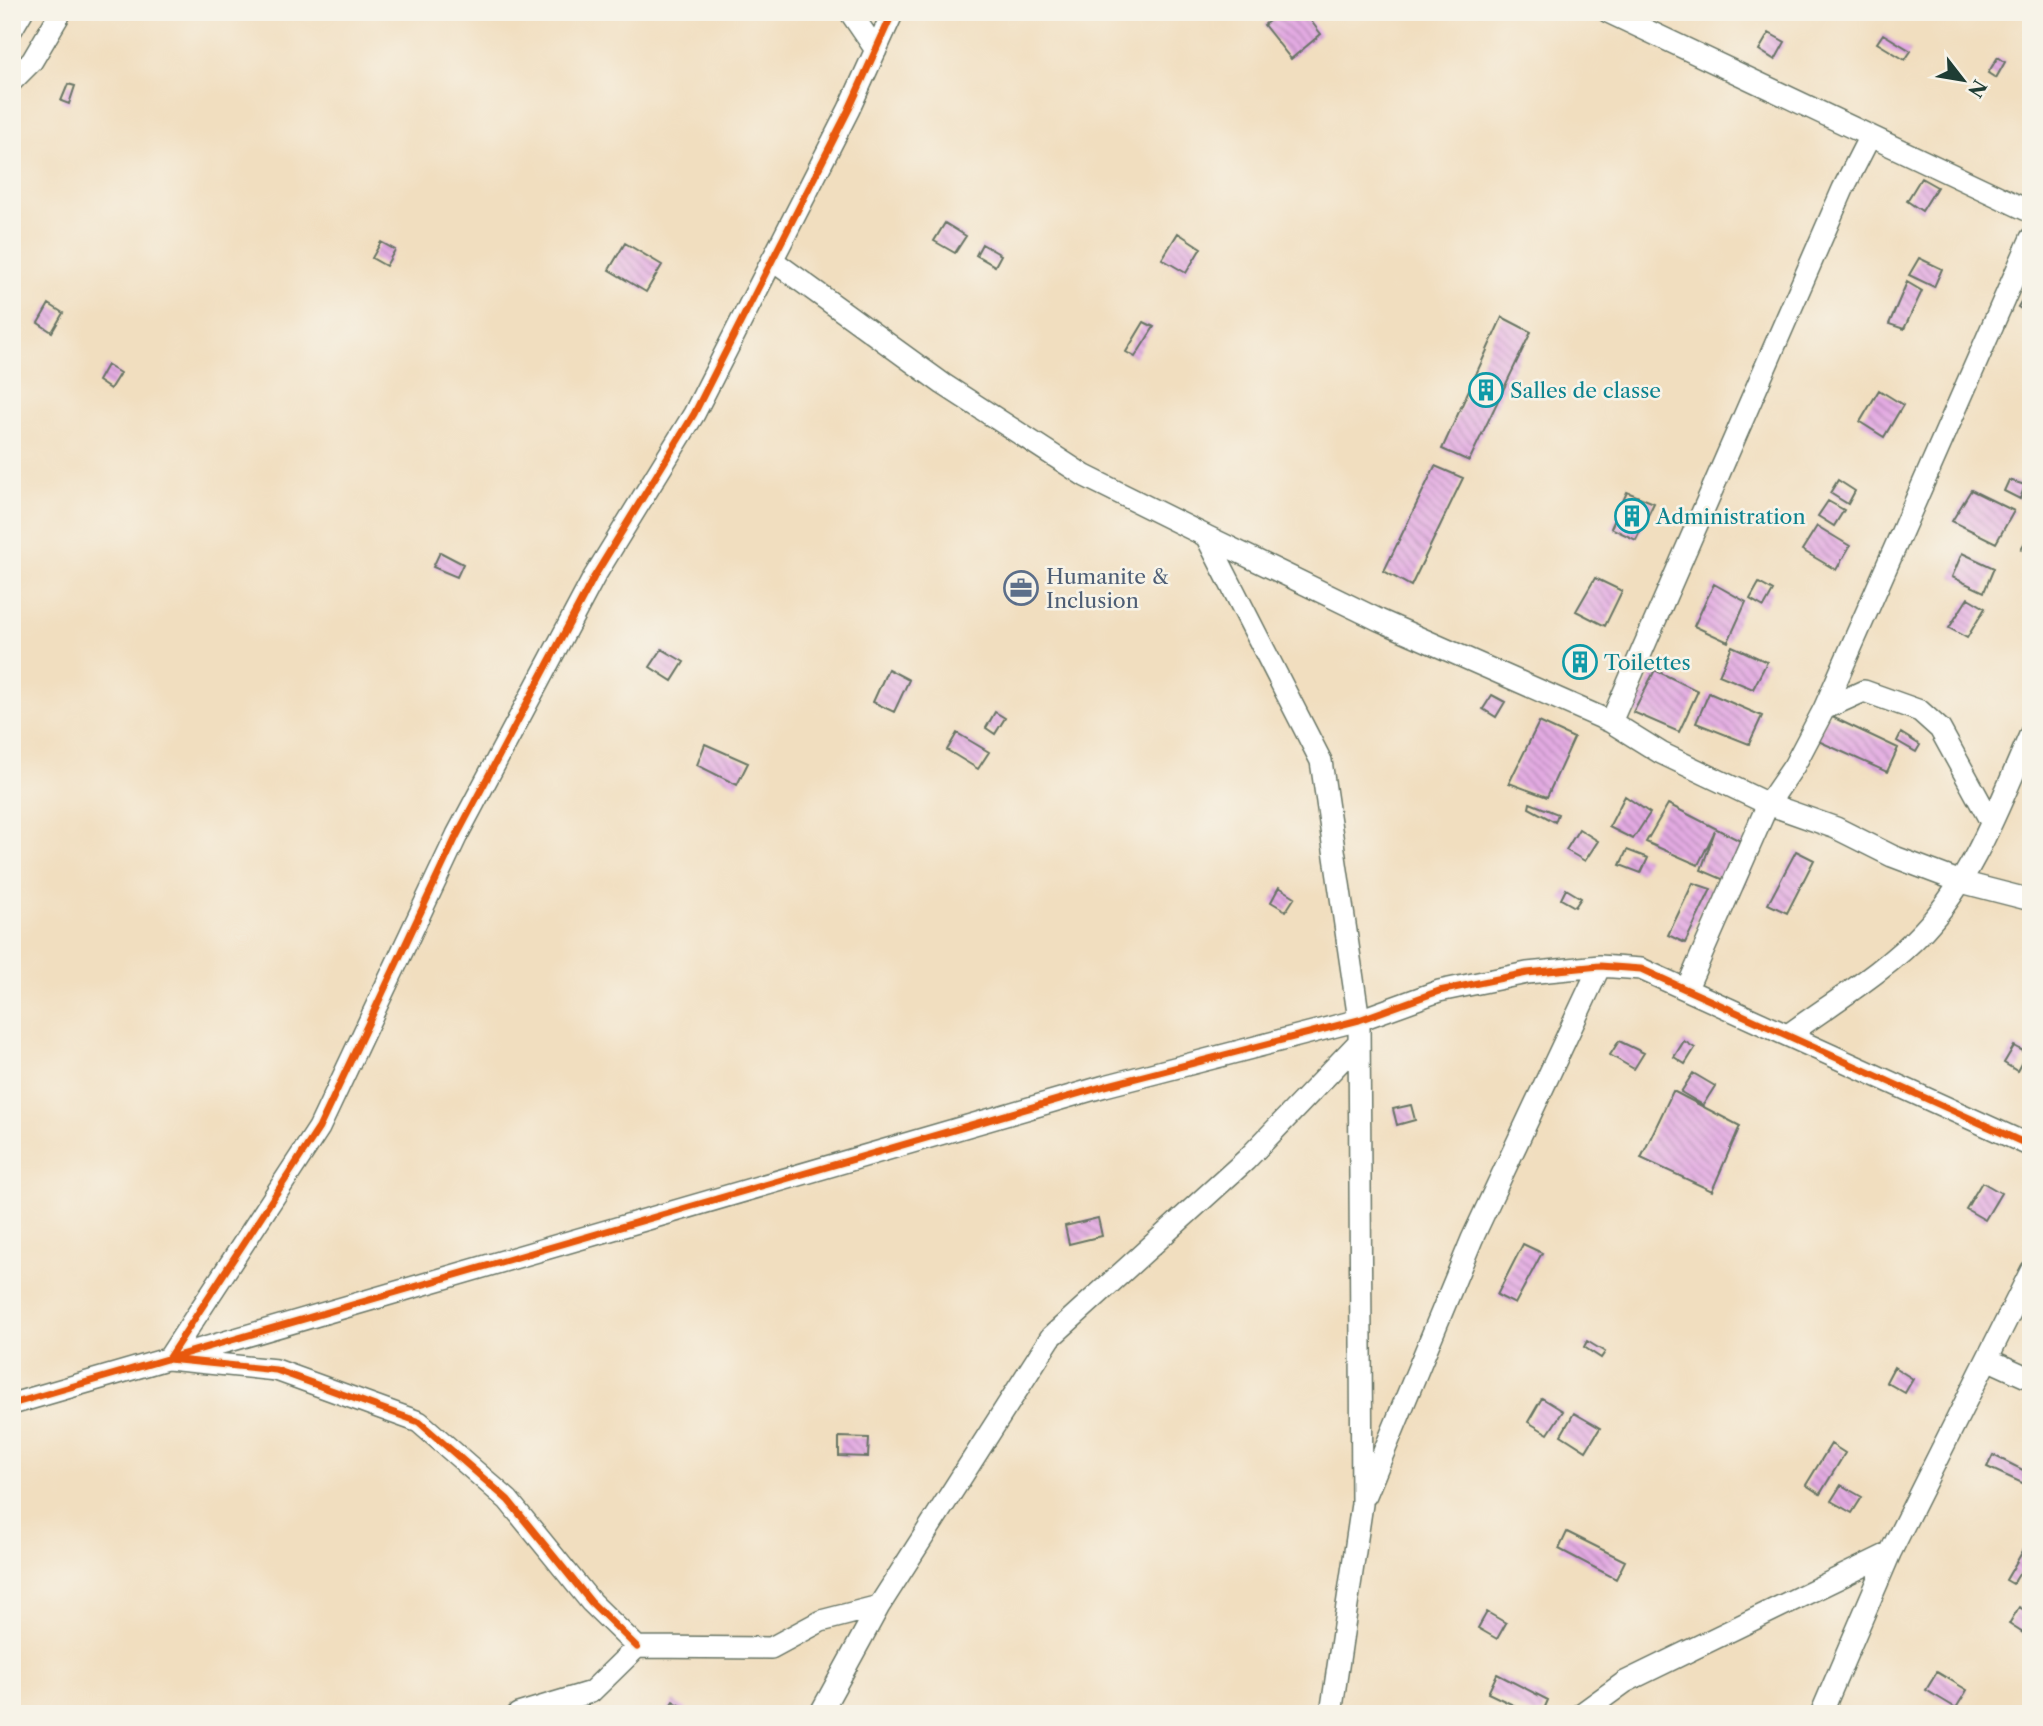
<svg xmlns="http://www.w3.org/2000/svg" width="2043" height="1726" font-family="'Libre Caslon Text',serif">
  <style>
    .building { fill: url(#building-back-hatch) }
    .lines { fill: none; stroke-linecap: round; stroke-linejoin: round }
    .minor-casing { stroke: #687565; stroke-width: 24 }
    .minor { stroke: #fff; stroke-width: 21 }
    .cycleway-casing { stroke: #f7f3e8; stroke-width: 11 }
    .cycleway { stroke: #e8590c; stroke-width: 7 }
    .labels { text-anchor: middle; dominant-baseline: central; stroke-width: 5; stroke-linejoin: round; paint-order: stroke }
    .culture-label { font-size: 21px; fill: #0d838f; stroke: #f7f3e8; text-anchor: start }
    .service-label { font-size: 21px; fill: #4e5e75; stroke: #f7f3e8; text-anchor: start }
  </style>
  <defs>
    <pattern id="building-back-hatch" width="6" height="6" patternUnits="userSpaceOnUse" patternTransform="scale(1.75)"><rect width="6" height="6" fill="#e3aae2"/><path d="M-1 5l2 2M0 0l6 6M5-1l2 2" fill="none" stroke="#b78cb8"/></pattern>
  </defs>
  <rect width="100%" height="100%" fill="#f7f3e8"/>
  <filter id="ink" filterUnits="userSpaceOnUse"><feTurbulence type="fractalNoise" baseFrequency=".0143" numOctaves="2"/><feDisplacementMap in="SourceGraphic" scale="14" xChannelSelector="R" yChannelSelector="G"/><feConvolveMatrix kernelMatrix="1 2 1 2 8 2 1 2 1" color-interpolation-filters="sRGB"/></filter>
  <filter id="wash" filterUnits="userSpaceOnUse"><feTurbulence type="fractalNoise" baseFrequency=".00686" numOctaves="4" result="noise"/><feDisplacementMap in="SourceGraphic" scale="28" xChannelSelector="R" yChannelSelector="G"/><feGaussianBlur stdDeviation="1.57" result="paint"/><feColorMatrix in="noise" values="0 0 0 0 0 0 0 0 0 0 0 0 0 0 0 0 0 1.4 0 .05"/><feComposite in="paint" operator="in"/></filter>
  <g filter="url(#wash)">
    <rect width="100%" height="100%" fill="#f1debf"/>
    <g id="blocks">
      <path class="building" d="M1280,12h24l17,22 -30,25 -27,-34z
        M1769,33l16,9 -10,18 -16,-10z
        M1883,34l28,17 -6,9 -28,-17z
        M1998,57l7,5 -9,16 -8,-5z
        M68,84l7,2 -6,18 -8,-3z
        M1921,178l16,9 -15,24 -15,-10z
        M945,223l21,13 -11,17 -21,-12z
        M1178,233l23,15 -15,25 -24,-14z
        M381,242l14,8 -9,16 -14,-8z
        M625,243l37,22 -16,27 -37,-22z
        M982,244l19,11 -6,11 -19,-11z
        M1919,258l23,11 -8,18 -25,-12z
        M1907,282l15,9 -18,38 -15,-5z
        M2031,284v31l-13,-8z
        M49,304l14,9 -11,19 -14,-9z
        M1502,317l29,15 -62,129 -27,-12z
        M1144,322l10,5 -19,30 -9,-5z
        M107,365l13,8 -10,16 -12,-8z
        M1879,390l24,15 -19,32 -24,-15z
        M1435,466l28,12 -52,108 -27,-15z
        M1838,480l17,11 -7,13 -18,-11z
        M2009,480l16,5 -5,14 -16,-8z
        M1971,490l43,21 -18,32 -44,-22z
        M1627,492l27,11 -18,37 -25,-12z
        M1828,501l16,9 -10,16 -16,-10z
        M1817,526l33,20 -14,24 -34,-20z
        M2031,532v23l-10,-6z
        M440,552l23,12 -6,13 -24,-10z
        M1962,553l32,15 -10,24 -32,-15z
        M1595,578l27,13 -17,35 -29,-15z
        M1759,583l14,8 -9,16 -14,-8z
        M1714,584l32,18 -18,40 -34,-16z
        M1968,598l17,10 -18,30 -18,-10z
        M1732,646l35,16 -14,27 -34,-14z
        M662,649l22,13 -12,19 -22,-14z
        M1584,656l3,7 -11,4 -3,-6z
        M888,669l21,11 -15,32 -21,-10z
        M1655,670l43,21 -19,41 -46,-20z
        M1709,693l53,23 -13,28 -53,-21z
        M1492,695l13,7 -9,15 -13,-8z
        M995,712l10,6 -10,16 -9,-6z
        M1828,715l70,33 -11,24 -71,-32z
        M1539,722l35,16 -27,59 -38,-14z
        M957,733l32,19 -11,17 -31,-19z
        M1901,733l19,12 -4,7 -19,-11z
        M705,744l43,19 -11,22 -40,-20z
        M1625,796l25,17 -17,26 -24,-12z
        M1530,803l28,11 -3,8 -26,-14z
        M1668,804l90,46 -15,38 -42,-18 14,-39 -17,34 -52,-23z
        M1579,829l19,12 -13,20 -19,-11z
        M1627,850l21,8 -7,15 -21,-8z
        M1796,851l18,9 -27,53 -19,-9z
        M1693,883l18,6 -26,54 -17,-8z
        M1279,887l16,10 -9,14 -15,-9z
        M1566,889l15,9 -6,9 -14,-8z
        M1619,1041l25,12 -10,16 -24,-14z
        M1684,1041l11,7 -10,16 -11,-7z
        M2014,1046l13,7 -10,18 -13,-8z
        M1693,1073l22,13 -12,19 -22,-13z
        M1673,1091l67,35 -28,65 -71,-33z
        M1411,1105l4,15 -18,5 -4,-16z
        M1982,1182l19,11 -16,27 -19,-11z
        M1098,1218l4,18 -33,8 -4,-18z
        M1523,1244l19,9 -27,51 -18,-9z
        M1587,1341l18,11 -4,6 -17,-11z
        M1894,1367l19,12 -8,14 -19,-11z
        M1542,1398l21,13 -15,23 -20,-12z
        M1574,1413l26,15 -14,23 -25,-16z
        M839,1437l30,1 -1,19 -29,-1z
        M1831,1444l14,9 -25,41 -14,-9z
        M1993,1455l38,19v13l-44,-20z
        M1841,1485l21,12 -10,16 -21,-12z
        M1567,1532l58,29 -9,18 -57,-30z
        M2024,1549l7,6 -18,29 -7,-4z
        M2019,1607l12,7 -8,19 -14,-9z
        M1487,1612l19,11 -9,16 -19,-11z
        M1937,1672l30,18 -11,18 -30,-18z
        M1497,1674l51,26 -6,14h-10l-44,-21z
        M673,1701l14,8 -3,5h-19z"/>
    </g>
  </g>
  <g filter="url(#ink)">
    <use href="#blocks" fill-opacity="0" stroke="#687565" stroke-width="2"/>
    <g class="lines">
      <g class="minor-casing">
        <path id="minor" d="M850,12l26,38
          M1608,12l423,200
          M12,29l10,-17
          M12,81l20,-20 29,-49
          M772,260l171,124 142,92 121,60 115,225 38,259 3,484 -31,210
          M1206,536l173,84 232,102 50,31 107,51 68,24 56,28 69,26 70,18
          M1824,709l40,-18 56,20 20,18 51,93
          M1611,722l232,-533 27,-53
          M1687,988l81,-184 26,-38 30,-57 207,-471
          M1788,1035c45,-33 98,-64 136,-105 51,-55 77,-130 107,-197
          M1987,1359l44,20
          M12,1404l1093,-318 254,-66 80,-29 88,-18 73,-7 41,3 390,177
          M1366,1495l106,-256 128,-273
          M637,1647l-46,-45 -83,-102 -89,-78 -143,-52 -108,-11 151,-231 138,-293 137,-258 100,-163 155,-305 44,-97
          M518,1714l73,-22 46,-45 134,1 50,-27 58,-15
          M820,1714l59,-108 172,-269 195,-177 113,-118
          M1581,1714l44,-32 265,-129 141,-282
          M1821,1714l69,-161"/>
      </g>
      <use href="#minor" class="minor"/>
      <g class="cycleway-casing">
        <path id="cycleway" d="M12,1404l1093,-318 254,-66 80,-29 88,-18 73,-7 41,3 390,177
          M637,1647l-46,-45 -83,-102 -89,-78 -143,-52 -108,-11 151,-231 138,-293 137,-258 100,-163 155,-305 44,-97"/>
      </g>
      <use href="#cycleway" class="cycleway"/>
    </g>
  </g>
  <defs>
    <g id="building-ring" transform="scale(1.75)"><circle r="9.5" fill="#f7f3e8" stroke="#0f9aa8" stroke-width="1.5"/><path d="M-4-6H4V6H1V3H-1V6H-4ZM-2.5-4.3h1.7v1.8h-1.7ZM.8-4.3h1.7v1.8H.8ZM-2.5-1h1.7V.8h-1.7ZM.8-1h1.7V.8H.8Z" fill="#0f9aa8"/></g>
    <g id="office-ring" transform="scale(1.75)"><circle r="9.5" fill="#f7f3e8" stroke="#5c6f8a" stroke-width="1.5"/><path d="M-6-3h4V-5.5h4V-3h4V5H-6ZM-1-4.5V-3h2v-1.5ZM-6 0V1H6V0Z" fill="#5c6f8a"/></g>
  </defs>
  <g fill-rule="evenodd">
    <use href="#building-ring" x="1486" y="390"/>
    <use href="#building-ring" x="1632" y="516"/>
    <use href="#office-ring" x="1021" y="588"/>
    <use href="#building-ring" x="1580" y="662"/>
  </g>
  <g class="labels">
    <g class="culture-label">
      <text x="1510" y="390">Salles de classe</text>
      <text x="1656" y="516">Administration</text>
      <text x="1604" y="662">Toilettes</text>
    </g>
    <g class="service-label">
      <text x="1046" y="576">Humanite &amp;<tspan x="1046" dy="24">Inclusion</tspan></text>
    </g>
  </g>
  <rect width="2043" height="1726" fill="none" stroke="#f7f3e8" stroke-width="42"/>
  <g transform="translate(1963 80) rotate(121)" stroke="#f7f3e8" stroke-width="5" paint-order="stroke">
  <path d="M0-5L12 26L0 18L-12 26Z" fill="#1f3d34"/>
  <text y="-10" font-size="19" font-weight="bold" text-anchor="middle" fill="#1f3d34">N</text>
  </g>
</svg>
